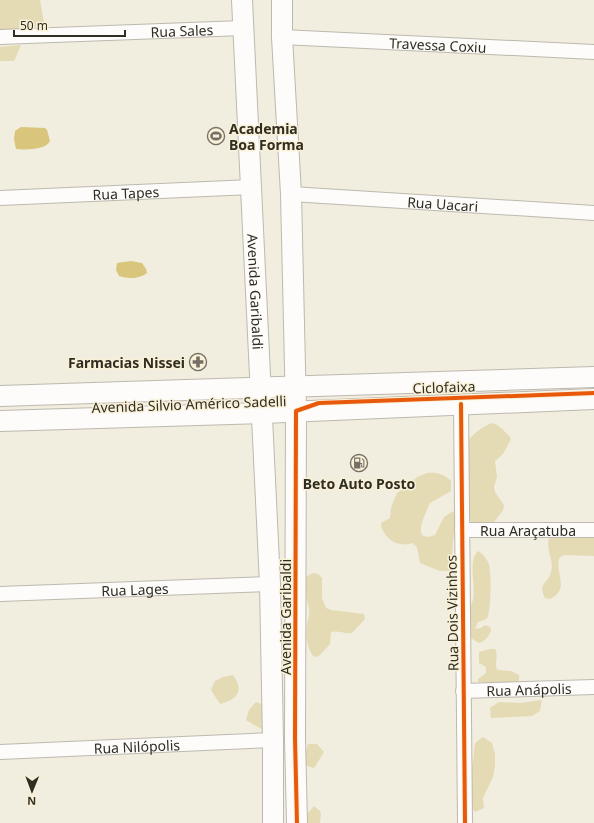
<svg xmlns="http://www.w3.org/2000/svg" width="594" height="823" font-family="'Noto Sans',sans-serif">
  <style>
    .green { fill: #e4dab4 }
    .water { fill: #dac57c }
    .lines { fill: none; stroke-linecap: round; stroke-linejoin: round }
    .street-casing { stroke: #bdb9af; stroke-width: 16 }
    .secondary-casing { stroke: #bdb9af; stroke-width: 22 }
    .street { stroke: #fdfcfa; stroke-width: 14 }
    .secondary { stroke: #fdfcfa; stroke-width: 20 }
    .cycleway-casing { stroke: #f9f1d7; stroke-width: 6 }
    .cycleway { stroke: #e8590c; stroke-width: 4 }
    .labels { text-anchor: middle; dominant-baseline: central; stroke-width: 3; stroke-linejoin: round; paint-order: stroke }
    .street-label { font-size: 14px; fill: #302d23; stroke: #f9f1d7 }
    .poi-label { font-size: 14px; font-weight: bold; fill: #302d23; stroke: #f9f1d7; text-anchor: start }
  </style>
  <rect width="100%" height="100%" fill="#f1eddf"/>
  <path class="green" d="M0,0h40l4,23 -20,8 -24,-1z
    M21,45l-7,16h-14v-14z
    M493,423c6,2 14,10 18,16l-8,15 -8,7 2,16 -3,10 1,5 9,13 -1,5 -8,11 -4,3h-16l-4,-2 -3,-6 -2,-14 3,-5 -4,-11 3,-45c5,-7 16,-16 25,-18z
    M427,473c10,-1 17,1 24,8v10l-21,12c-4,9 -21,42 5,32l9,-18 9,-6c6,10 1,20 0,31 -1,9 -1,19 -1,29h-12l-20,-8 -3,-16 -5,-4c-3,1 -7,2 -10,1 -10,0 -21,-11 -21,-21l9,-5 1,-10 6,-15 8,-5 12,-11z
    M554,536c13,2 26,0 40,1v19l-29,-1 -5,2c-6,10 6,26 -2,36 -2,3 -6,5 -8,6l-5,-1c-7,-15 1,-13 5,-23 6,-13 -5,-25 -1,-37z
    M478,551c4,2 8,7 10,11 4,6 3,50 -1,56 -2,2 -6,3 -9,4l-3,7 6,-1 4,-3 5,2 1,3c-2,6 -5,11 -12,13l-10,-6v-29c12,-14 -4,-44 9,-57z
    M313,573l5,1 4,4v20l4,10 5,2 33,4 1,5 -13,14c-8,1 -14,-3 -21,-1l-1,12 -11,12 -5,1c-7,-9 -9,-21 -7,-32 1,-6 3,-10 2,-16 -1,-9 -6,-18 -5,-28 1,-4 5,-6 9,-8z
    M490,649h5c4,7 -1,13 2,21l14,1 8,4v5l-3,4h-26l-5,-2h-7v-3l8,-6v-6l-7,-4v-11z
    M233,675c11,16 5,24 -13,29l-9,-14 4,-9 8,-4z
    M542,700l-2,11 -8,5 -41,2 -1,-10 9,-6 22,1z
    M256,702l10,4 -3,24 -17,-10 3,-10z
    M483,737l9,6 3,11v12l-2,11 -10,21 1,10 -9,4 -6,-9v-20l4,-21 2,-19z
    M308,744h9l7,8 -10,16 -9,-3v-11z
    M314,806l7,6 -1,11h-12l-1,-9z"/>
  <path class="water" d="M21,127l24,1 2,2 3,11c-4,9 -25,9 -34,8l-2,-10 1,-8z
    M131,261l11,2 4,6 1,4c-7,6 -20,6 -28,3l-3,-6 1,-7z"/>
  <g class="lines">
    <g class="street-casing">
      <g id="street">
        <path id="s1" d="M0,37l243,-9"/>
        <path id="s2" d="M282,37l312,15"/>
        <path id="s3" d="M291,194l303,19"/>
        <path id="s4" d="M0,198l252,-11"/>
        <path d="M461,404l4,419"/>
        <path id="s5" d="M462,530h132"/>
        <path id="s6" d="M0,594l270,-10"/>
        <path id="s7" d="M463,691l131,-4"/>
        <path id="s8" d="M0,752l273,-12"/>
      </g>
    </g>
    <g class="secondary-casing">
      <g id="secondary">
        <path id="s9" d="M242,0l28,584 3,156v83"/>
        <path d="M282,0v37l9,157 5,217 -1,328 2,84"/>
        <path d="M0,396l594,-19"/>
        <path d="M0,421l263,-8 331,-14"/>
      </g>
    </g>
    <use href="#street" class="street"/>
    <use href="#secondary" class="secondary"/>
    <g class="cycleway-casing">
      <path id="cycleway" d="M461,404l4,419
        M297,823l-2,-84 1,-328 23,-8 275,-10"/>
    </g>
    <use href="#cycleway" class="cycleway"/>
  </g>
  <defs>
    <g id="stadium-ring" transform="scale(0.9)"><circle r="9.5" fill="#f9f1d7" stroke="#747065" stroke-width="1.5"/><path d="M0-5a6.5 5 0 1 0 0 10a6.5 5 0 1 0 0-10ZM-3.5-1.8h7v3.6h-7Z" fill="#747065"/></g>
    <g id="pharmacy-ring" transform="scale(0.9)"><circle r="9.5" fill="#f9f1d7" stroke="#747065" stroke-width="1.5"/><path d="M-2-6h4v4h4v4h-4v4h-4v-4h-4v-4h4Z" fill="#747065"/></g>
    <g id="fuel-ring" transform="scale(0.9)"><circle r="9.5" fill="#f9f1d7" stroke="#747065" stroke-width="1.5"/><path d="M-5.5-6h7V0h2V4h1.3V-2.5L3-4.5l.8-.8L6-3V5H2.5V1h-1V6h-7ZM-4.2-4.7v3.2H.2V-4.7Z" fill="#747065"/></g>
  </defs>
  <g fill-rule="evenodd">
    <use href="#stadium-ring" x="216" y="136"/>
    <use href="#pharmacy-ring" x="198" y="362"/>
    <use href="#fuel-ring" x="359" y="463"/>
  </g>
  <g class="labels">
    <g class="street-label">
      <text stroke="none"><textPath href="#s1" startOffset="182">Rua Sales</textPath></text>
      <text stroke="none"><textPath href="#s2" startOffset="156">Travessa Coxiu</textPath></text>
      <text stroke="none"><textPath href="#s4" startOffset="126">Rua Tapes</textPath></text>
      <text stroke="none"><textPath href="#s3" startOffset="152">Rua Uacari</textPath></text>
      <text stroke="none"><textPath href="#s9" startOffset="292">Avenida Garibaldi</textPath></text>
      <text transform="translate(444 387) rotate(-2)">Ciclofaixa</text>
      <text transform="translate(189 404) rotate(-2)">Avenida Silvio Américo Sadelli</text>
      <text stroke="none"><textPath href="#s5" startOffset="66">Rua Araçatuba</textPath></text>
      <text stroke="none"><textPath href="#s6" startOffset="135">Rua Lages</textPath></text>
      <text transform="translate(452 613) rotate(-91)">Rua Dois Vizinhos</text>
      <text transform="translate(285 617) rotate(-90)">Avenida Garibaldi</text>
      <text stroke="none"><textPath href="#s7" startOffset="66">Rua Anápolis</textPath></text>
      <text stroke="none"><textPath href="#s8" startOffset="137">Rua Nilópolis</textPath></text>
    </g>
    <g class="poi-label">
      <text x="229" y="128">Academia<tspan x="229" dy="16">Boa Forma</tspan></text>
      <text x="185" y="362" text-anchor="end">Farmacias Nissei</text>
      <text x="359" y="483" text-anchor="middle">Beto Auto Posto</text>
    </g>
  </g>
  <g transform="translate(32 791) rotate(181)" stroke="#f9f1d7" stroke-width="3" paint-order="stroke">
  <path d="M0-3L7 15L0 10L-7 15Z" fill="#302d23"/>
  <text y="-6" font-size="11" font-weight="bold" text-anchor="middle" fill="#302d23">N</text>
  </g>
  <path d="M14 30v6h111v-6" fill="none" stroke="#302d23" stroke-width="2"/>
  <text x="20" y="30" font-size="12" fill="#302d23" stroke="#f9f1d7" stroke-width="3" paint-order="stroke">50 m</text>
</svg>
